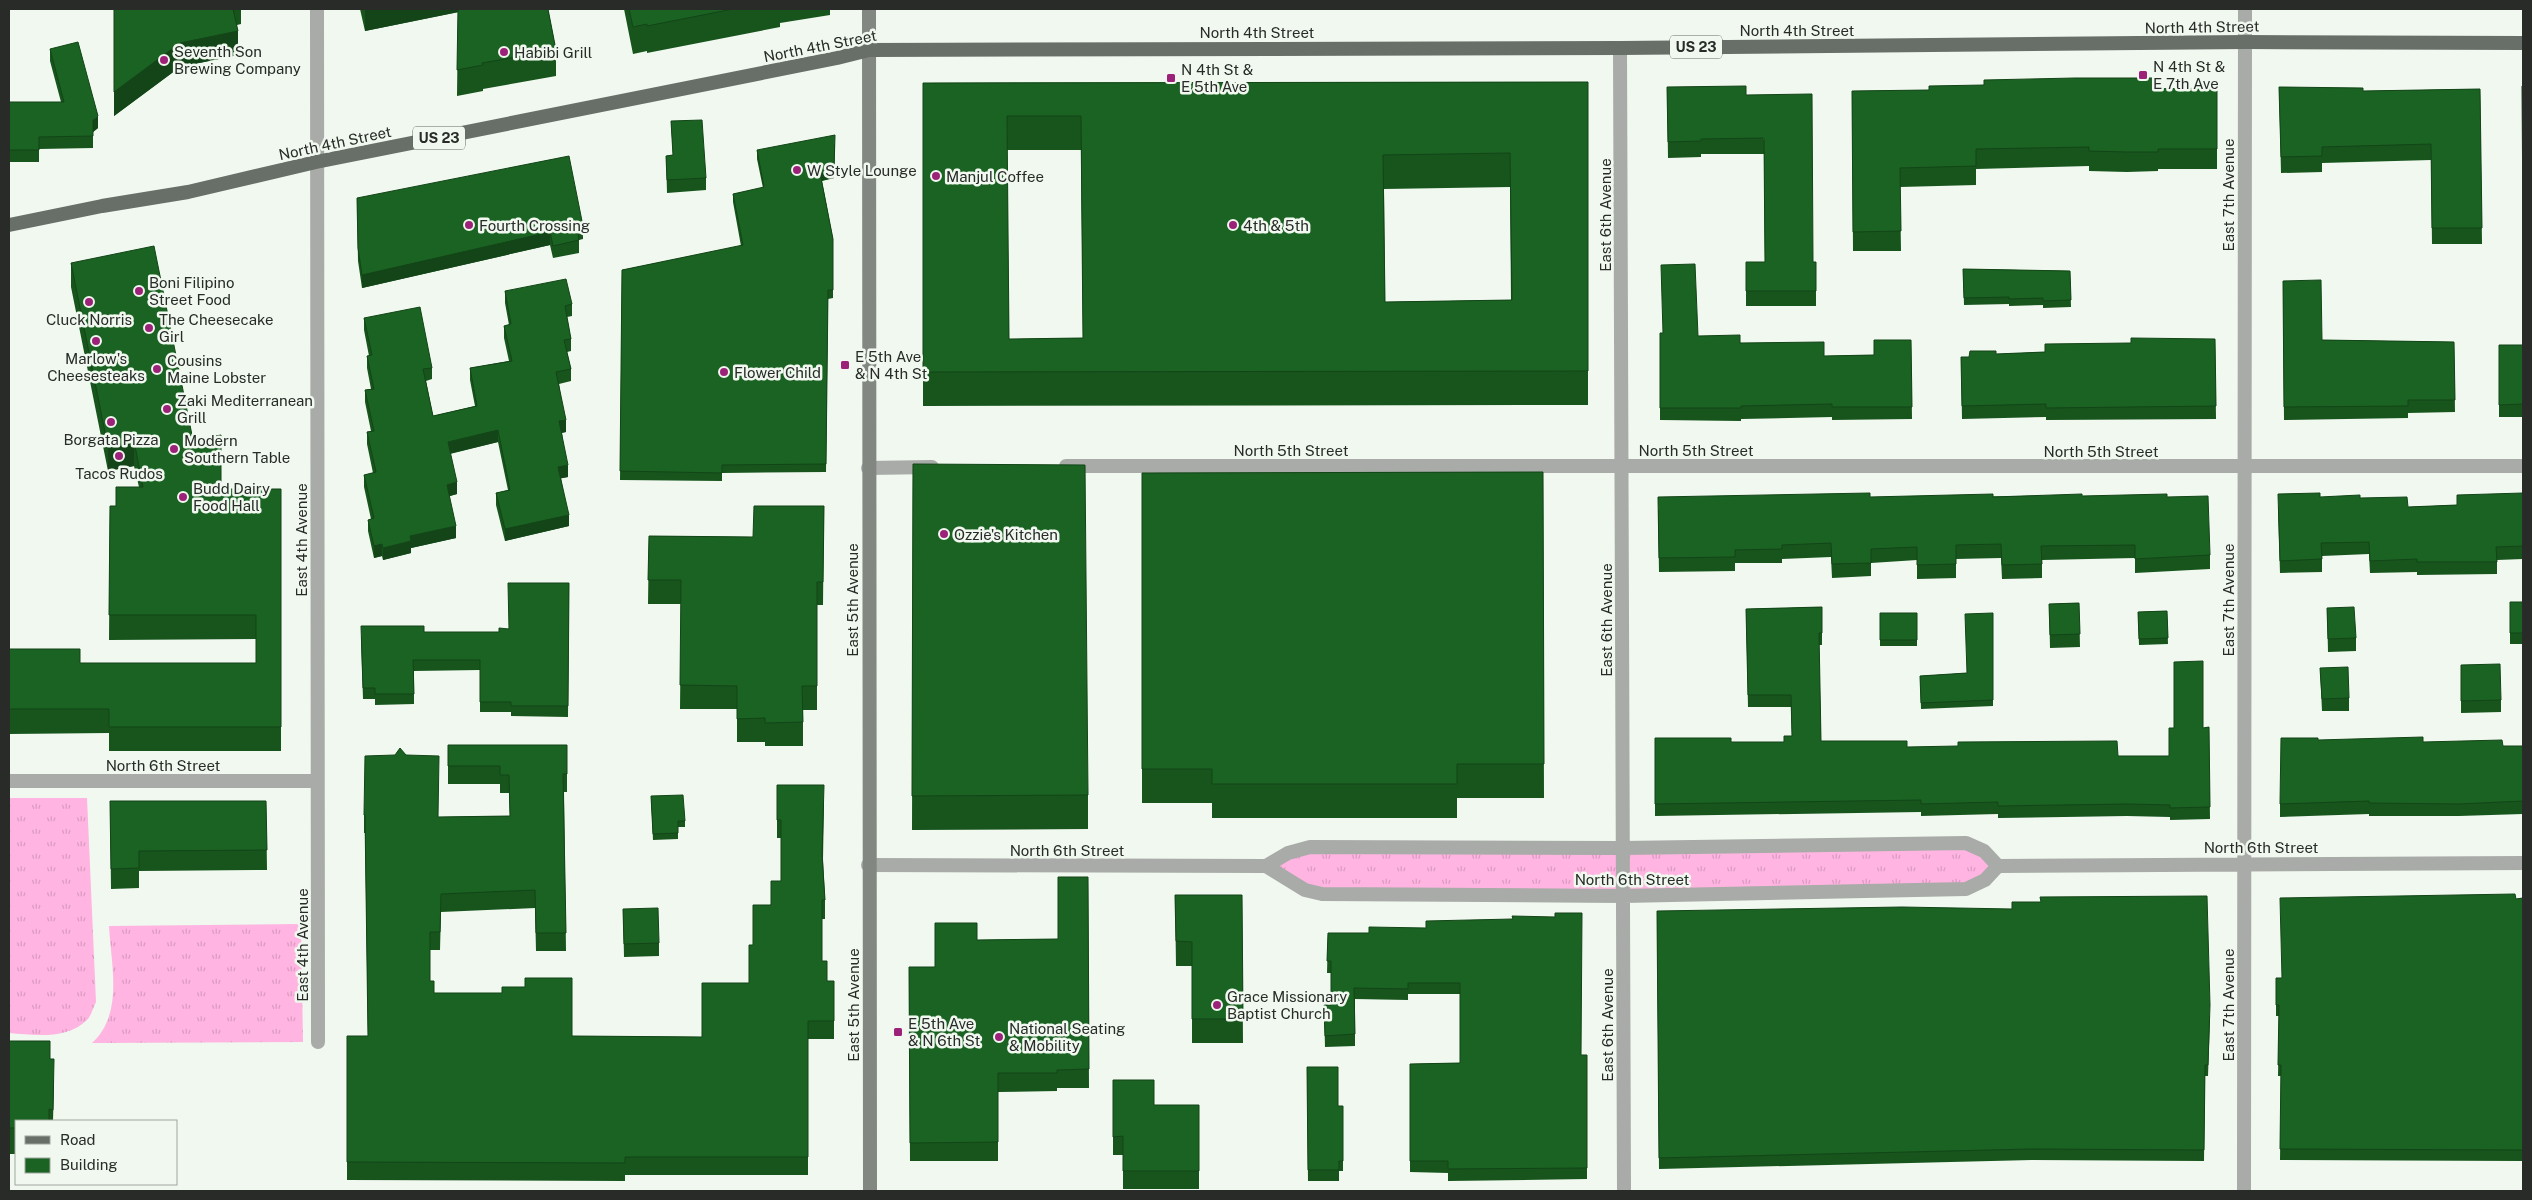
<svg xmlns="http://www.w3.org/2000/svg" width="2532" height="1200" font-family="'Public Sans',sans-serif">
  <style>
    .grass { fill: url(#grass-tufts) }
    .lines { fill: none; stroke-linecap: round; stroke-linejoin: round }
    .minor { stroke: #a8aba7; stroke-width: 14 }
    .secondary { stroke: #828782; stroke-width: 14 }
    .primary { stroke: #686e68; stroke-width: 14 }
    .wall { fill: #17551d; fill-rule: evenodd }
    .shaded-wall { fill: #134518 }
    .building { fill: #1b6322; stroke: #134518; fill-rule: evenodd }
    .poi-dot { fill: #9c2279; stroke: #f0f8ef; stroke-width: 2 }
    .labels { text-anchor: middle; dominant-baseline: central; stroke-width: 5; stroke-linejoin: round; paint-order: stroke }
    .shield { fill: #f0f8ef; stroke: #646864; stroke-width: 1 }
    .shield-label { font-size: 14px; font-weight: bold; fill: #282b28 }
    .street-label { font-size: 15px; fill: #282b28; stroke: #f0f8ef }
    .poi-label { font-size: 15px; fill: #282b28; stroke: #f0f8ef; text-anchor: start }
  </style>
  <defs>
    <pattern id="grass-tufts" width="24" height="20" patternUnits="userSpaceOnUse" patternTransform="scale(1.25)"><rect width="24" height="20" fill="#ffb4e1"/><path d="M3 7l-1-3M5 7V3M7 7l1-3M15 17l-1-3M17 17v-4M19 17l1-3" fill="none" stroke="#db9bc1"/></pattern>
  </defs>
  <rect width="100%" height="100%" fill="#f0f8ef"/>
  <path class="grass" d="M9,798h78l9,204c-3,6 -5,14 -9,18 -20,20 -53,15 -78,13z
    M1966,843l32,23 -32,23 -644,5 -56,-28 22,-13z
    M301,924l2,118 -211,1c32,-29 19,-78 17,-117z"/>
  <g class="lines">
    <path class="minor" d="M317,9l1,1033
      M1620,48l4,1143
      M1066,466h1457
      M868,468l64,-1
      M9,781h308
      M868,865l398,1 22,-13 22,-6 313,1 343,-5 18,8 14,15
      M1266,866l39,24 17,4 301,2 343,-7 19,-9 13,-14 525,-3
      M2244,1191l1,-1182"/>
    <path class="secondary" d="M869,9l1,1182"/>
    <path class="primary" d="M9,225l93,-19 86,-14 128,-30 521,-104 32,-8 751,-2 625,-6 278,1"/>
  </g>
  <path class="wall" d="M114,9h127v15l-4,1 1,30 -58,12 -66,49z
    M360,9h188l8,41v26l-73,13v2l-26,5 1,-84 -93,19z
    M624,9h206v6l-50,8v4l-133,26v-2l-14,3z
    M50,49l48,79 -5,4v16l-54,1v13h-30v-60h52l-11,-41z
    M1588,82v323l-665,1v-323zM1007,150h74l2,188 -74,1zM1510,187l1,113 -126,2 -1,-113z
    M2523,86v162l-1,-143z
    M1667,87l79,8 67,167h3v44h-70v-44h19l-1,-108h-63v3l-33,1z
    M2279,87l84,4 117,-2 2,155h-50l-1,-84 -109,3v9l-41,1z
    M2217,88v81h-59v2l-31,1 -38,-1v-5l-113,3v16l-76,2 1,64h-48l-1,-160z
    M671,121l35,57v12l-39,3 -1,-37 7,-1z
    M757,150l77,28 -12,3 11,58v59l-5,1 -2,173 -104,1v8l-102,-1 2,-210 119,-24 -8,-44v-8l30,-6 -6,-29z
    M357,198l226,28v13l-4,1v13l-26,5 -3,-13 -188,43 -4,-27z
    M71,263l122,177 28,49h60v262h-172v-18l-100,1v-85l71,14h176v-24l-147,1 1,-134h6l23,-19 -5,-21 -26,5 -37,-184z
    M1963,269l107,2 1,36 -28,1v-3l-34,1v-2l-45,1z
    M2283,281l39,59 132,2 1,70 -47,1v5l-124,2z
    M505,291l67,13v12l-5,1 4,22v12l-4,1 4,17v12l-12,3 7,48 -4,1 6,44 -7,1 8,48 -64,15 -9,-36v-12l12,-3 -10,-48 -48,12 7,40 -8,2 7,42 -45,10v5l-28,7 -1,-4 -8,2 -6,-27v-11l3,-1 -7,-32v-12l9,-2 -6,-29v-12l4,-1 -6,-29v-12l6,-1 -4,-21v-12h2l-5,-26v-12l68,50v11l-6,2 7,35 42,-10 -5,-26v-12l39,-7 -5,-23v-12l5,-1 -4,-22z
    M1660,333l38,3 126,20 50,-1 37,-15 1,79 -80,1v-3l-91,2v2l-81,-1z
    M2215,339l1,80 -170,1v-3l-84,2 -1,-62h8l27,-3 49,-2 86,-9z
    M2499,345h24v72h-24z
    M913,464l175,331v34l-176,1z
    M1543,472l1,326h-87v20h-245v-15h-70v-330z
    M2523,493v66l-26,1v14l-80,1v-3l-47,1 -1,-19 -47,2v16l-42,1 -2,-66 42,-10 40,1 48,9 49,-2z
    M2082,496l85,1 43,58v14l-75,4v-15l-93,2v18l-40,1 -1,-21 -45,1v19l-39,1v-19l-46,3v13l-39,2 -1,-21 -49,2v4h-47v8l-76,1 -1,-62 212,-13z
    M824,506l-1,99h-6v105h-14v36h-38v-4h-28v-33h-57l1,-105h-33l1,-68 104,1z
    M569,583l-1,134 -57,-1v-4h-31v-42l-66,1v33l-39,1v-6h-12l-2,-62 63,-5h75l9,-3z
    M2510,602h13v42h-13z
    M2079,603l1,44 -30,1 -1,-44z
    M1822,607v38h-3l2,96 86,6 211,9h51l34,-28 6,-1 1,92 -40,1v-3l-43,-1 -129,2v-4l-77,2v-4l-266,4v-78l76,4h53l8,-6 -1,-29h-43l-2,-98z
    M2327,608l29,30v13l-28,1z
    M2167,611l1,33 -29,1 -1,-33z
    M1880,613h37v33h-37z
    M1993,613v93l-72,3 -1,-33 47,-3z
    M2461,665l40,35v12l-40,1z
    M2320,668l29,30v13h-27z
    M2318,740l105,2 80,4h20v68l-64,2h-90v-2l-89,3v-13z
    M448,745h119v47h-3l2,159h-30l-1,-43 -94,4 -1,38h-10v31l4,12h68l23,-6v-9l47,58 130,1 47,-54 4,-38 28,-64v-43h-4v-53l47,18 -1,56 2,41v19h-3v42l5,20h7v58h-26v136h-183v6l-278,-1v-144h21l-3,-203h-1v-18l74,2 72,-1 -1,-23h-9v-9h-52z
    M651,796l34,25v6h-7v12l-25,1z
    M110,801h156l1,69 -128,1v17l-28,1z
    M1088,877l1,211h-32v3l-59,1v69h-88l-1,-194h26l42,-27 81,-1z
    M1175,895h67l1,148h-51v-77h-16z
    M2523,898v263l-243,-1 1,-84h-3l1,-60h-3v-38h6l234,-79z
    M623,909l36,34v13l-35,1z
    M1657,911l553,105 -2,60h-3l-1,85 -172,-1 -373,9z
    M1426,928l155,127h6v124l-139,2v-8l-38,-1v-108l50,-1v-69h-52v6l-53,-1v47l-30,1 -1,-42h7v-32h-4l1,-40h41z
    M9,1041l41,18 4,25 -1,37h-37v33h-7z
    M1307,1067l31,39h5v65h-4v10h-31z
    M1113,1080l41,25h45v84h-76v-34h-10z"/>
  <path class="shaded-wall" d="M365,9h94v3l-94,19z
    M238,31v24l-58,12 -66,49v-24l66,-49z
    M98,116v12l-5,4v-12z
    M835,143l-1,35 -14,3v-8z
    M550,232v13l-188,43v-13z
    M566,420v12l-7,1v-12z
    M498,430v12l-50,12v-12z
    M134,441v25l-26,5v-24z
    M568,465v12l-10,2v-12z
    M457,482v12l-10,3v-12z
    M569,515v11l-64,15v-12z
    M456,526v12l-45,10v5l-28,7v-12l27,-12z
    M382,544v12l-8,2v-12z"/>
  <path class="building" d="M114,9h119l5,22 -58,12 -66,49z
    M458,9h90l8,41 -74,13 1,2 -26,5z
    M629,9h104l-86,17v-2l-14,3z
    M78,42l20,74 -5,4v16l-54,1v13h-30v-48h55l-14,-53z
    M2075,78h77v11l65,-1v61h-59v3h-31l-38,-1v-4l-113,2v17l-76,2 1,63 -48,1 -1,-141 77,-1v-4l55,-1v-5z
    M1588,82v289l-665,1v-289zM1007,116h74l2,222 -74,1zM1510,153l2,147 -127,2 -2,-147z
    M1746,86v9l66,-1 1,168h3v29h-70v-29h19l-1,-124 -63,1v2l-33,1 -1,-55z
    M2522,86h1v143z
    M2279,87l84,1v3l117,-2 2,139h-50l-1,-84 -109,3v9l-41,1z
    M702,120l4,58 -39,2 -1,-24 7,-1 -2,-34z
    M835,135l-1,35 -14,3 13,66v51h-5l-2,174 -104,1v8l-102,-2 2,-201 121,-25 -10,-51 31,-7 -7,-37z
    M569,156l14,70 -6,1 2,13 -26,6 -3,-14 -188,43 -4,-27 -1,-50z
    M154,246l39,194 28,-5v54h60v238h-172v-18h-100v-60h71v14h176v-48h-147l1,-109h6v-19h27l-9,-46 -26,6 -37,-184z
    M1695,264l3,72 42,-1v8l84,-1v14l50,-1v-15h37l1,67h-80v-3l-91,2v2h-81v-75h3l-2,-68z
    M1963,269l107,2 1,29 -28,1v-3l-34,1v-2l-45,1z
    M566,279l6,25 -7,2 6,33 -7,1 7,29 -15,3 10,48 -7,1 9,44 -10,2 11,48 -64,14 -9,-36 14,-3 -12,-60 -50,12 9,40 -10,3 9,41 -46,10 1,5 -28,7 -1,-4 -8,2 -6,-26 6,-2 -10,-43 12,-3 -9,-40 7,-1 -9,-41 9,-1 -7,-33 5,-1 -8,-37 56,-11 12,61 -9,1 10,47 44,-10 -7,-38 42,-7 -8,-35 7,-2 -6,-33z
    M2321,280l1,60 132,2 1,58h-47v6l-124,1 -1,-126z
    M2131,338l84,1 1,67 -170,2v-4l-84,2 -1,-49h8l1,-6h26v3l49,-2v-8l86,-1z
    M2499,345h24v59l-24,1z
    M913,464l172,1 3,330 -176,1z
    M1543,472l1,292h-87v20h-245v-15h-70v-296z
    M1870,493v4l123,-3v3l89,-3v2l85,-2v3l41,-1 2,59 -75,4v-14l-94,1 1,18 -40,1 -1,-21 -45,1v19l-39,1v-18l-46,2v14l-39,1 -1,-21 -49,2v4l-47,1v7l-76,1 -1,-61z
    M2320,493v4l40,-2v3l47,-1 1,10 49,-2v-10l66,-2v53l-27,1 1,15h-80v-3l-47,2 -1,-19 -48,1 1,16 -42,2 -2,-67z
    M754,506h70l-1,76h-6v104h-15l1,36 -38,1v-5l-28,1v-33l-57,-1 1,-105h-33l1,-44 104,1z
    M508,583h61l-1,123h-57v-4h-31v-42h-67l1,34h-39v-6h-12l-2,-62h63v6h75v-4l10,1z
    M2510,602h13v31h-13z
    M2079,603l1,31 -30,1 -1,-31z
    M1822,607v26h-3l2,108h86v6l51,-1v-4l159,-1 1,15h51v-28h5v-66l29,-1v67l6,-1 1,80 -40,1v-3l-43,-1 -129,2v-4l-77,2v-4l-266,4v-66h76v4h53v-6h8l-1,-41h-43l-2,-86z
    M2354,607l2,31 -28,1 -1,-31z
    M2167,611l1,27 -29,1 -1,-27z
    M1880,613h37v27h-37z
    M1993,613v87l-72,3 -1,-27 47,-3 -2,-59z
    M2500,664l1,36 -40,1v-36z
    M2348,667l1,31 -27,1 -2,-31z
    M2423,737v5l79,-2 1,6h20v55l-64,3 -90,-1v-2l-89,3 1,-66h37v2z
    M448,745h119v29h-4l3,159h-30l-1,-43 -94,4 -1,38h-10v49h4v12h68v-6h23v-9h47v58l130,1v-54h47v-38h4v-40h18v-24h10v-61h-4v-35h47l-2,69 3,46h-3v61h5v20h7v40h-26v136h-183v6l-278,-1v-126h21l-3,-221h-1l1,-59 30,-1 5,-7 6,7 33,1 -1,61 72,-1 -1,-41h-9v-9h-52z
    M683,795l2,26h-7v12l-25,1 -2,-38z
    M110,801h156l1,49 -128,1v17l-28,1z
    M1058,877h30l1,192 -32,1v3h-59v69l-88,1 -1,-176h26v-44h42v17l81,-1z
    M2515,894l1,5 7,-1v252l-243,-1 1,-84h-3l1,-60h-3v-27h6l-2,-80z
    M1175,895h67l1,124h-51v-77l-16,-1z
    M2207,896l3,109 -2,60h-3l-1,85 -172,-1 -373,9 -2,-247 245,-4 110,2v-7h29l-1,-5z
    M658,908l1,35 -35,1 -1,-35z
    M1555,913h27l-1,142h6v113l-139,1v-8h-38v-97l50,-1v-80h-52v6l-54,-1 1,46 -30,2 -1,-31h7v-44h-4l1,-28h41v-6l57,1v-7l87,-2 -1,-3 43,1z
    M9,1041h41v18h4l-1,51 -4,-1v12h-33v7h-7z
    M1307,1067h31v39h5v55h-4v9h-31z
    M1113,1080h41v25h45v66h-76v-35l-10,1z"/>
  <g class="poi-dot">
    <circle cx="504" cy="52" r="5"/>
    <circle cx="164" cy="60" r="5"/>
    <rect x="2138" y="70" width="10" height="10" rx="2.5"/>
    <rect x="1166" y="73" width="10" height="10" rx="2.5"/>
    <circle cx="797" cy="170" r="5"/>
    <circle cx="936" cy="176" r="5"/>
    <circle cx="469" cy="225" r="5"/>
    <circle cx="1233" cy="225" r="5"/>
    <circle cx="139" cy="291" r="5"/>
    <circle cx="89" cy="302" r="5"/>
    <circle cx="149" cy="328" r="5"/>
    <circle cx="96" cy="341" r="5"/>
    <rect x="840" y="360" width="10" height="10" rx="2.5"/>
    <circle cx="157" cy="369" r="5"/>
    <circle cx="724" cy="372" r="5"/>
    <circle cx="167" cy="409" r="5"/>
    <circle cx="111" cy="422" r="5"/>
    <circle cx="174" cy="449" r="5"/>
    <circle cx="119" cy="456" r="5"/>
    <circle cx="183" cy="497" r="5"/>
    <circle cx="944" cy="534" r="5"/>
    <circle cx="1217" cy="1005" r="5"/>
    <rect x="893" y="1027" width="10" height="10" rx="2.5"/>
    <circle cx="999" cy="1037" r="5"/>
  </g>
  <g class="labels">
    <g class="shield">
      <rect x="1670" y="35.5" width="52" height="23" rx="4"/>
      <rect x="413" y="126.5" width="52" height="23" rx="4"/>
    </g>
    <g class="shield-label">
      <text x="1696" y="47">US 23</text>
      <text x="439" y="138">US 23</text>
    </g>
    <g class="street-label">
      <text transform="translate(2202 27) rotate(-1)">North 4th Street</text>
      <text x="1797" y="30">North 4th Street</text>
      <text x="1257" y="32">North 4th Street</text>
      <text transform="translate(820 46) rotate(-11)">North 4th Street</text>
      <text transform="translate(335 143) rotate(-12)">North 4th Street</text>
      <text transform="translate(2228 195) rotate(-90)">East 7th Avenue</text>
      <text transform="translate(1605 215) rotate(-90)">East 6th Avenue</text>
      <text x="1291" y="450">North 5th Street</text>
      <text x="1696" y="450">North 5th Street</text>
      <text x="2101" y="451">North 5th Street</text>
      <text transform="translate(301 540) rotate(-90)">East 4th Avenue</text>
      <text transform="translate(852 600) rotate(-90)">East 5th Avenue</text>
      <text transform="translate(2228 600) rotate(-90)">East 7th Avenue</text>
      <text transform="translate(1606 620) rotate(-90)">East 6th Avenue</text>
      <text x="163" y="765">North 6th Street</text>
      <text x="2261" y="847">North 6th Street</text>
      <text x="1067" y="850">North 6th Street</text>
      <text x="1632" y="879">North 6th Street</text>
      <text transform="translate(302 945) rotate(-90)">East 4th Avenue</text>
      <text transform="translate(853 1005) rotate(-90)">East 5th Avenue</text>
      <text transform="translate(2228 1005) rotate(-90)">East 7th Avenue</text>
      <text transform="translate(1607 1025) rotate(-90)">East 6th Avenue</text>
    </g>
    <g class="poi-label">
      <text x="174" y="51">Seventh Son<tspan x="174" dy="17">Brewing Company</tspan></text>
      <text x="514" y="52">Habibi Grill</text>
      <text x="2153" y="66">N 4th St &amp;<tspan x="2153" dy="17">E 7th Ave</tspan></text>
      <text x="1181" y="69">N 4th St &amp;<tspan x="1181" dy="17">E 5th Ave</tspan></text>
      <text x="807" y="170">W Style Lounge</text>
      <text x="946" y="176">Manjul Coffee</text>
      <text x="479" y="225">Fourth Crossing</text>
      <text x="1243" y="225">4th &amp; 5th</text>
      <text x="149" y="282">Boni Filipino<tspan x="149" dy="17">Street Food</tspan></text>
      <text x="89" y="319" text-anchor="middle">Cluck Norris</text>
      <text x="159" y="319">The Cheesecake<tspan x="159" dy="17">Girl</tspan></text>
      <text x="855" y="356">E 5th Ave<tspan x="855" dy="17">&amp; N 4th St</tspan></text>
      <text x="96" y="358" text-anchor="middle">Marlow's<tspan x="96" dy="17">Cheesesteaks</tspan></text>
      <text x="167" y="360">Cousins<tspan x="167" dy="17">Maine Lobster</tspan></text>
      <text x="734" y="372">Flower Child</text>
      <text x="177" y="400">Zaki Mediterranean<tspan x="177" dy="17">Grill</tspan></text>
      <text x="111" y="439" text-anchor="middle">Borgata Pizza</text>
      <text x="184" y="440">Modern<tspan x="184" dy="17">Southern Table</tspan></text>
      <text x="119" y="473" text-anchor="middle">Tacos Rudos</text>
      <text x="193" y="488">Budd Dairy<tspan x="193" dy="17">Food Hall</tspan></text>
      <text x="954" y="534">Ozzie's Kitchen</text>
      <text x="1227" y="996">Grace Missionary<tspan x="1227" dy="17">Baptist Church</tspan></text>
      <text x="908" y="1023">E 5th Ave<tspan x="908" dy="17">&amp; N 6th St</tspan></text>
      <text x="1009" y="1028">National Seating<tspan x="1009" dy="17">&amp; Mobility</tspan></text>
    </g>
  </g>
  <rect width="2532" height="1200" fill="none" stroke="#282b28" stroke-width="20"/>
  <rect x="15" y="1120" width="162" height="65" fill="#f0f8ef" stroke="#a0a69f"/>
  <rect x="25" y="1136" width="25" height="8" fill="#686e68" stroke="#a0a69f"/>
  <text x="60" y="1145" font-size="15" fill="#282b28">Road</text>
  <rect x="25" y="1158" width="25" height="15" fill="#1b6322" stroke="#a0a69f"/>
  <text x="60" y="1170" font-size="15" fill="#282b28">Building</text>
</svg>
